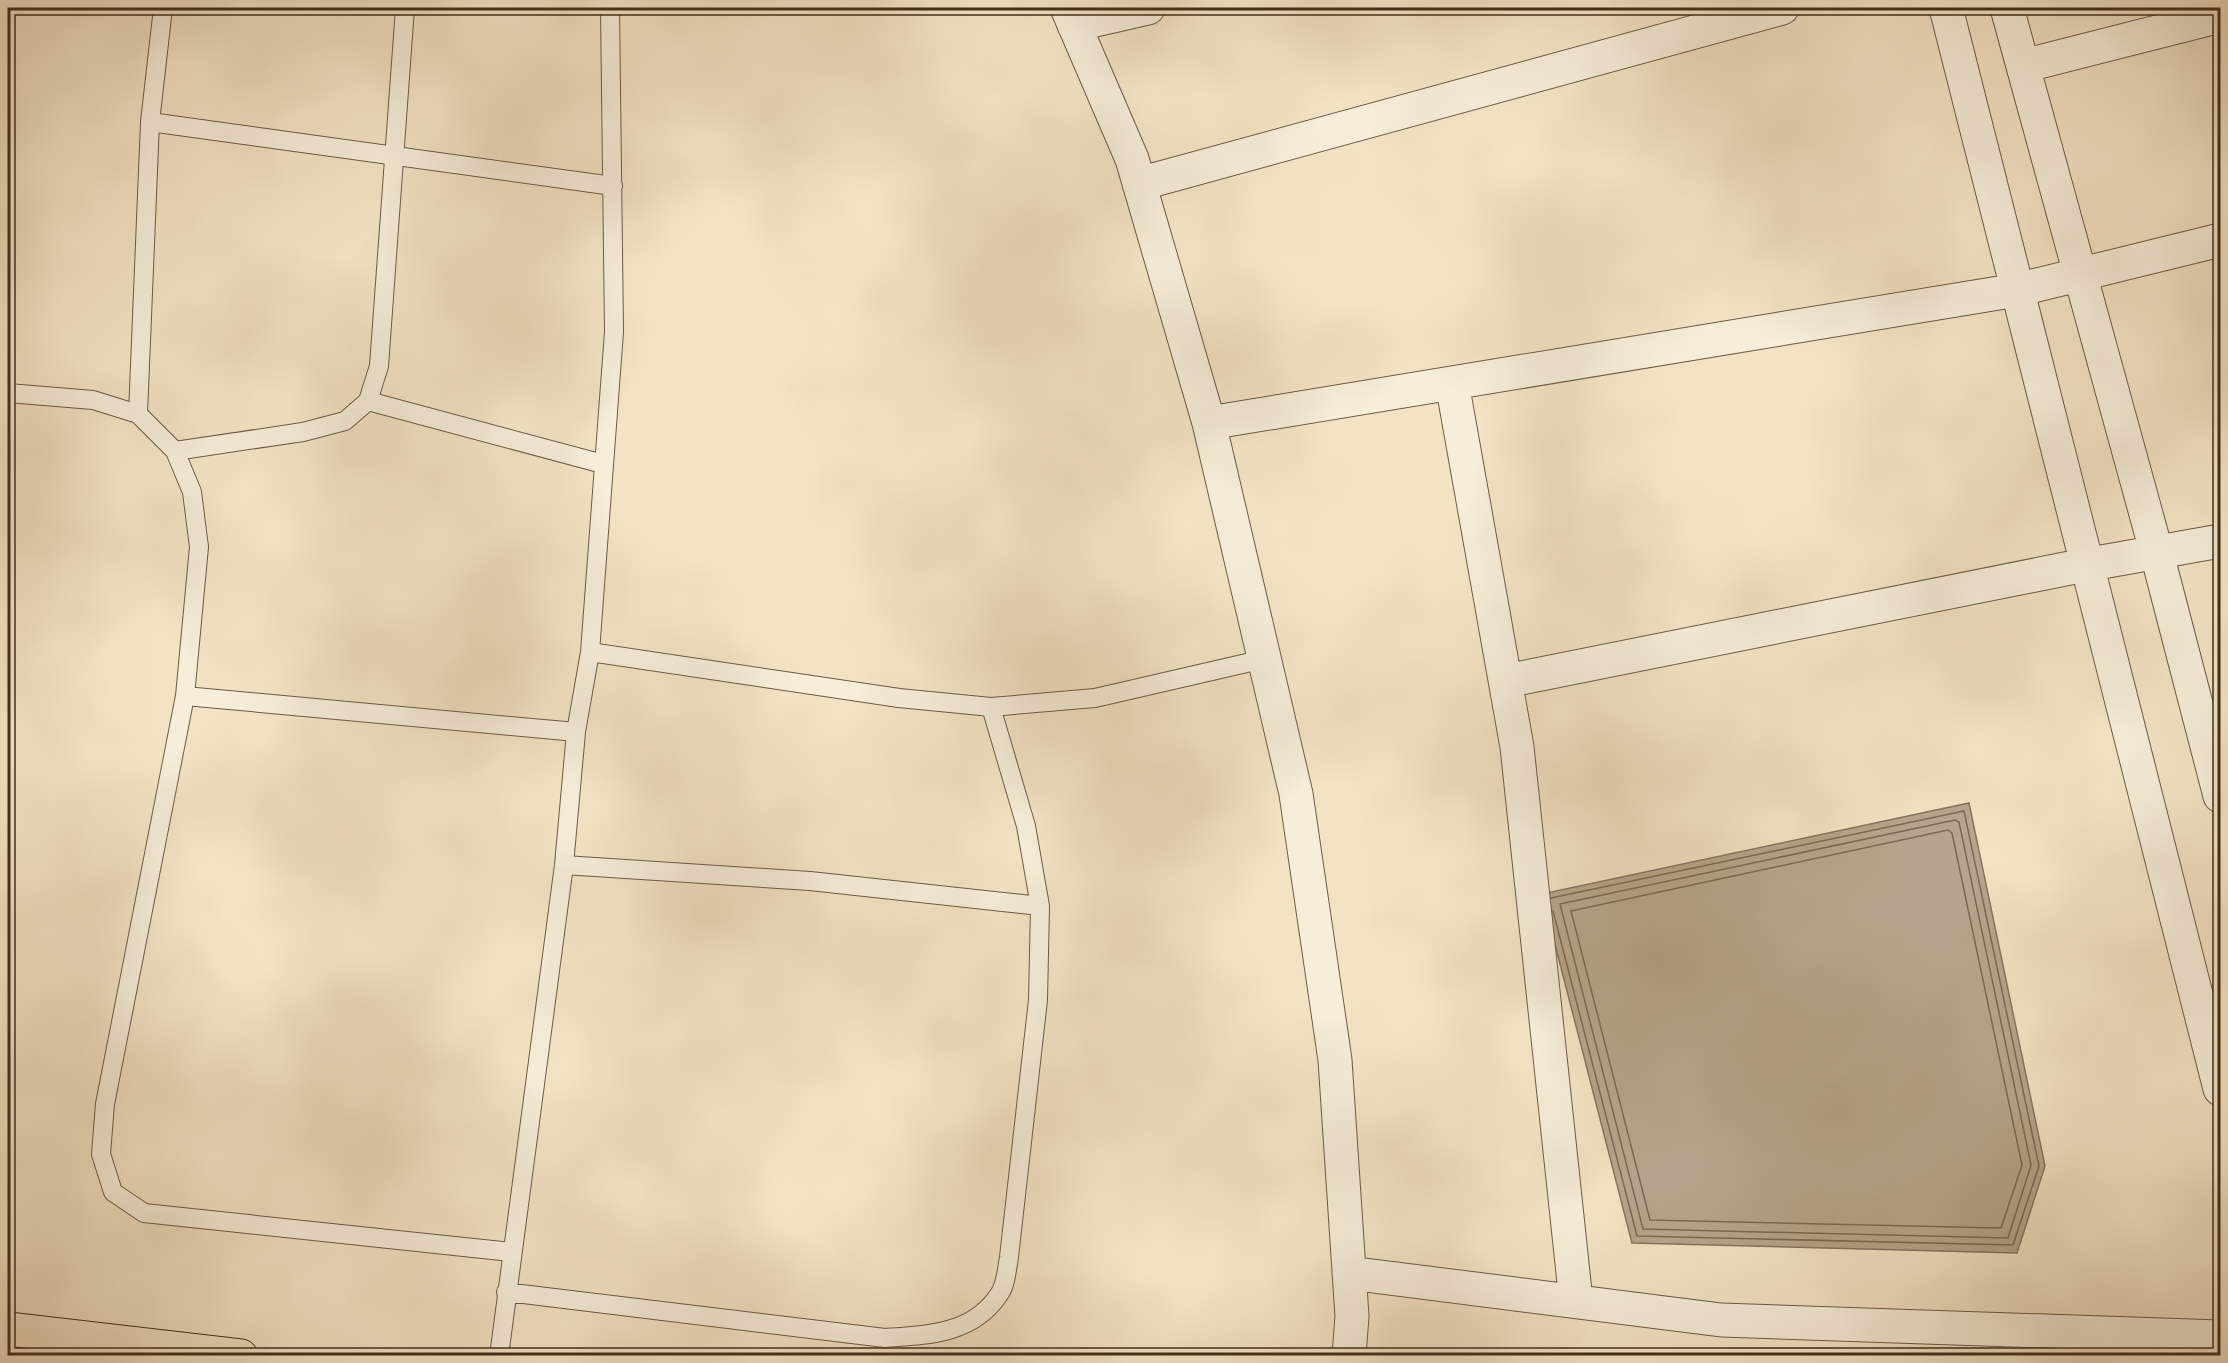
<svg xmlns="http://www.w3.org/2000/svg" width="2228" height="1363" font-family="'Gentium Book Plus',serif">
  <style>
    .water { fill: #b6a58c; stroke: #877560; stroke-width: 1.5 }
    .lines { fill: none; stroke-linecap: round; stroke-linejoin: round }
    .shore { stroke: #7c6a54; stroke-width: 1.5 }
    .service-casing { stroke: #6e5b47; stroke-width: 20 }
    .minor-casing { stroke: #6e5b47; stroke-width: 35 }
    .primary-casing { stroke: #412e1d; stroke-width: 35 }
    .service { stroke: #f7edd9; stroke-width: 18 }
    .minor { stroke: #f7edd9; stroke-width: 33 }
    .primary { stroke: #f3e3c5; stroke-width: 33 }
  </style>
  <rect width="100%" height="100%" fill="#f3e3c5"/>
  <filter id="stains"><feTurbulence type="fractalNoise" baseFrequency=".00333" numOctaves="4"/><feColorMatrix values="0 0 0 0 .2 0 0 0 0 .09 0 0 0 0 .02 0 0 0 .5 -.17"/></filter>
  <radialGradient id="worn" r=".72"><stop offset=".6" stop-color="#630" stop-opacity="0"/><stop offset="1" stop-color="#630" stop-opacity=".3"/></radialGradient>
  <path class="water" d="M1969,803l76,363 -28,87 -385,-10 -90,-349z"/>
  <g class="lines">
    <path class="shore" d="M1955,820l4,2 72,343 -23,73 -365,-9 -83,-325z
      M1948,830l4,3 70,332 -21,63 -351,-8 -79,-309z
      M1551,898l413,-87 75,355 -26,79 -376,-9 -84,-325"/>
    <g class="service-casing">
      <path id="service" d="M150,122l463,64
        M8,393l85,7 45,14 37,37 17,41 7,55 -14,149 -80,408 -4,50 12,38 31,21 367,39
        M368,401l235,63
        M138,414l12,-292 13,-114
        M175,451l128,-19 42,-11 23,-20 11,-35 26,-358
        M590,652l309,46 92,9 104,-9 169,-39
        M185,696l391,36
        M564,865l246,16 230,25
        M506,1292l379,46c44,-3 89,-4 115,-45 6,-9 7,-25 9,-36l29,-257 2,-94 -14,-80 -35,-119
        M499,1356l65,-491 12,-133 14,-80 24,-320 -4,-324"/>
    </g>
    <g class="minor-casing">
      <path id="minor" d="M1067,8l65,151 77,264 87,371 39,266 17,256 -3,40
        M1946,8l274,1081
        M2007,8l150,546 63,242
        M1074,25l74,-17
        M2023,66l197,-50
        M1139,184l643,-176
        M1452,383l65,364 59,554
        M1209,423l808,-133 203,-50
        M1506,681l579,-116 135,-24
        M1349,1273l372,47 499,17"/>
    </g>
    <g class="primary-casing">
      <path id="primary" d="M8,1329l233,27"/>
    </g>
    <use href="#service" class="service"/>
    <use href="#minor" class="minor"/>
    <use href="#primary" class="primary"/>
  </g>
  <rect width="2228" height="1363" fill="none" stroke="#f3e3c5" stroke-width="30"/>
  <rect x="9" y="9" width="2210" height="1345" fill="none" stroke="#412e1d" stroke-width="3"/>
  <rect x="15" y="15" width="2198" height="1333" fill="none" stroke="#412e1d" stroke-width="1.5"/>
  <rect width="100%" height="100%" filter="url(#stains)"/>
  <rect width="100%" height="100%" fill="url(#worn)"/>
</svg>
